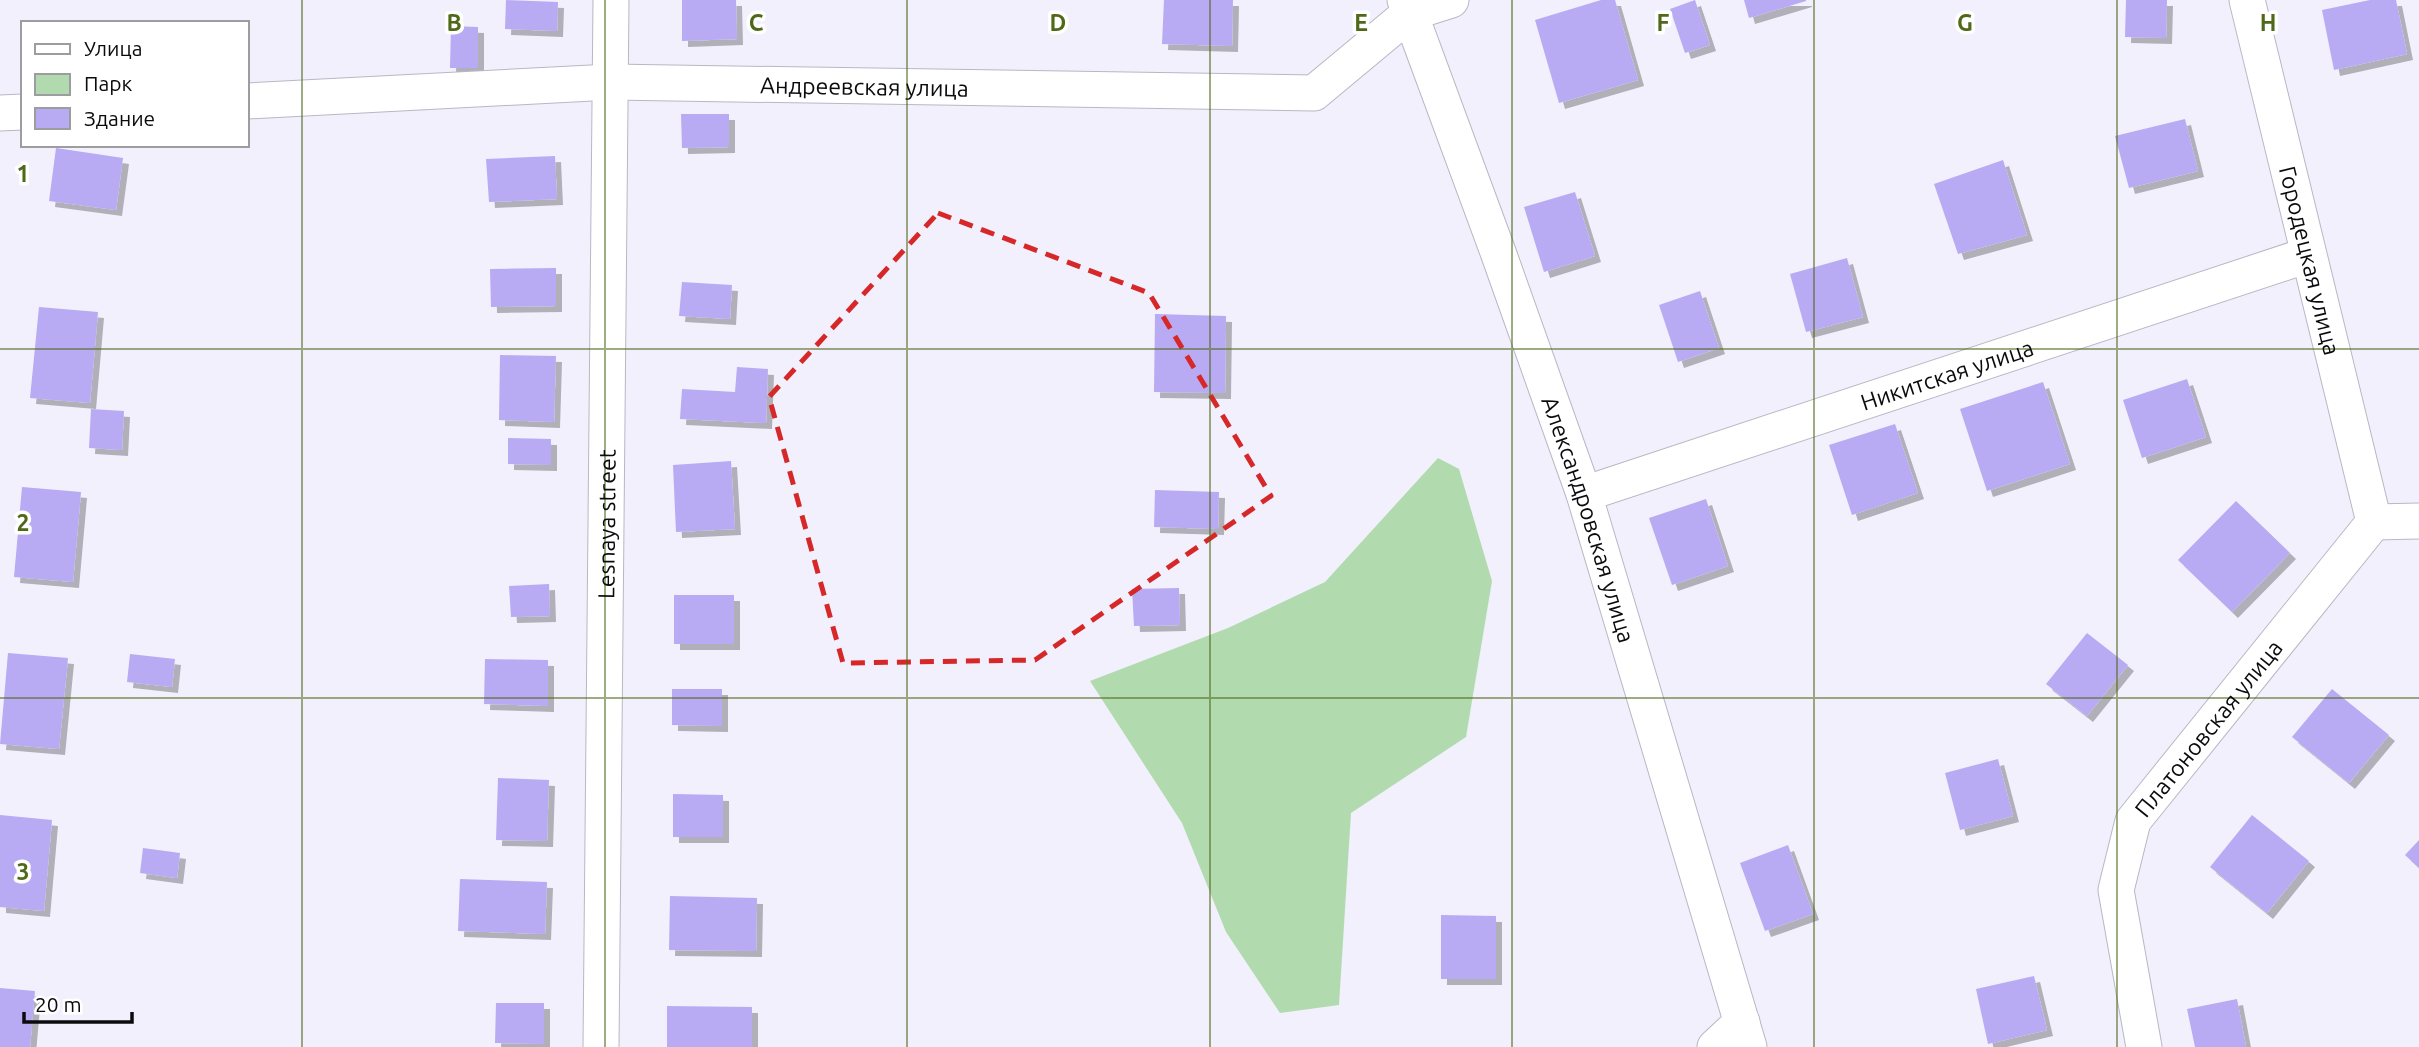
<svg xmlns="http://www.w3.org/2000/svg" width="2419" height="1047" font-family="Ubuntu,sans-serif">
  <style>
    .green { fill: #b1dbae }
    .building { fill: #b9abf3; filter: url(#shadow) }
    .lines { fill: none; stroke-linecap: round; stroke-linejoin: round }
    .street-casing { stroke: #b9b7c3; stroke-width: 37 }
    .street { stroke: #fff; stroke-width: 35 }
    .marked { fill: none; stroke: #d62828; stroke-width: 5; stroke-dasharray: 14 9; stroke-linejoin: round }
    .grid { fill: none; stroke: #4f6819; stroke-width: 2; stroke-opacity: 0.55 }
    .labels { text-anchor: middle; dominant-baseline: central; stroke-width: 7; stroke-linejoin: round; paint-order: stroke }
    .street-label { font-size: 23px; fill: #0b0b0e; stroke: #fff }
    .grid-label { font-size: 23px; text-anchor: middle; font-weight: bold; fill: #4f6819; stroke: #fff; stroke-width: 7; stroke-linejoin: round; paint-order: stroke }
  </style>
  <defs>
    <filter id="shadow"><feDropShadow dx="6" dy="6" stdDeviation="0" flood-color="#0004"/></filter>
  </defs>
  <rect width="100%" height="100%" fill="#f1f0fc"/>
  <path class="green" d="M1438,458l21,11 33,112 -26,156 -115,76 -12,192 -59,8 -54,-81 -44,-109 -92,-142 138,-53 97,-46z"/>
  <path class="building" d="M506,0l52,2 -1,29 -52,-2z
    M682,0h54l1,39 -55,2z
    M1164,0h69l-1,46 -70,-2z
    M1601,0h14l23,80 -79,23 -24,-83z
    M1695,0l15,45 -25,8 -15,-44z
    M1744,0h62v1l-57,17z
    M2126,0h41l-1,38 -41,-1z
    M2370,0h26l11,54 -73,16 -12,-60z
    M451,26l27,1v41h-28z
    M681,114h48v33l-47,1z
    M2185,119l13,52 -69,17 -14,-52z
    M56,148l67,10 -7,52 -67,-9z
    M555,156l2,43 -68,3 -3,-43z
    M2003,160l24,75 -69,19 -24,-70z
    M1575,192l20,64 -51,16 -20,-65z
    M1847,258l16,59 -57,15 -16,-58z
    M556,268v38l-65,1 -1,-38z
    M682,282l50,3 -2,34 -51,-3z
    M1700,291l19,57 -41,14 -19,-57z
    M39,307l59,5 -8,91 -60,-5z
    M1155,314l71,2 -1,77 -71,-1z
    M500,355l56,1 -2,66 -55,-2z
    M737,367l31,2 -2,54 -86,-4 2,-30 53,3z
    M2187,379l19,58 -64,21 -19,-58z
    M2043,382l27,82 -83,27 -27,-82z
    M91,409l33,2 -2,39 -33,-2z
    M1895,424l23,69 -66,22 -23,-70z
    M508,438l43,1v26l-43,-1z
    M731,461l4,68 -59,3 -3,-67z
    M22,487l59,5 -8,90 -59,-5z
    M1155,490l64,2 -1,37 -64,-2z
    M1706,499l22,67 -56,19 -23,-67z
    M2236,501l54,52 -58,59 -54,-52z
    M549,584l1,32 -39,1 -2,-31z
    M1179,588l1,37 -46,1 -2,-37z
    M674,595h60v49h-60z
    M2087,633l41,32 -41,51 -41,-32z
    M8,653l60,5 -9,91 -59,-5z
    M130,654l45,5 -3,28 -45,-5z
    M485,659l63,1v46l-64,-2z
    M672,689h50v37l-50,-1z
    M2332,689l57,46 -40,48 -57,-46z
    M1998,759l15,57 -53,14 -15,-57z
    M498,778l51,2 -2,61 -51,-1z
    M673,794l50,1v42h-50z
    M0,815l52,5 -8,91 -44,-4z
    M2252,815l57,46 -42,52 -57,-46z
    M2419,840v28l-14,-13z
    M1788,845l25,69 -48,17 -25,-68z
    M143,848l37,5 -3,25 -37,-5z
    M460,879l87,3 -2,52 -87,-3z
    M670,896l87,2 -1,53 -87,-1z
    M1441,915l55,1v63h-55z
    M2034,976l13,54 -59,14 -12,-55z
    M0,988l35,3 -5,56h-30z
    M2237,999l9,48h-51l-8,-38z
    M496,1003h48v41l-49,-1z
    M667,1006l85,1v40h-85z"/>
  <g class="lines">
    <g class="street-casing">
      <g id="street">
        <path id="s1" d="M1405,0l93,252 86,242 165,553"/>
        <path id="s2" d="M2247,0l127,522"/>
        <path id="s3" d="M247,101l364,-19 703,11 96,-80 41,-13"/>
        <path d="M0,113l23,-1"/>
        <path id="s4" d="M1584,494l724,-239"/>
        <path d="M2374,522l45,-1"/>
        <path id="s5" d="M601,1047l10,-1047"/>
        <path d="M1715,1047l27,-25"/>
        <path id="s6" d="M2144,1047l-28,-157 17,-69 241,-299"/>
      </g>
    </g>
    <use href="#street" class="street"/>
  </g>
  <path class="marked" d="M938,213l211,80 122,203 -236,164 -192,3 -74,-266z"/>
  <path class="grid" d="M302,0v1047M605,0v1047M907,0v1047M1210,0v1047M1512,0v1047M1814,0v1047M2117,0v1047M0,349h2419M0,698h2419"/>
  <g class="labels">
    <g class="street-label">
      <text stroke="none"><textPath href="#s3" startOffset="618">Андреевская улица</textPath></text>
      <text stroke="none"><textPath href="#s2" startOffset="268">Городецкая улица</textPath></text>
      <text stroke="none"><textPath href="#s4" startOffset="382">Никитская улица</textPath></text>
      <text stroke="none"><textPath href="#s1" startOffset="551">Александровская улица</textPath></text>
      <text stroke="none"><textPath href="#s5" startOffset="523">Lesnaya street</textPath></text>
      <text stroke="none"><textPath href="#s6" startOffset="350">Платоновская улица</textPath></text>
    </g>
  </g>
  <g class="grid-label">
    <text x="454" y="31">B</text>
    <text x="756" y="31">C</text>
    <text x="1058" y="31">D</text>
    <text x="1361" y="31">E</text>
    <text x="1663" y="31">F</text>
    <text x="1965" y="31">G</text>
    <text x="2268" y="31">H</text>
    <text x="23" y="182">1</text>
    <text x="23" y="531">2</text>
    <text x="23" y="880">3</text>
  </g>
  <rect x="21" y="21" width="228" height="126" fill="#ffffff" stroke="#9d9d9f" stroke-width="2"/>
  <rect x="35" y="44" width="35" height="10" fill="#ffffff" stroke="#9d9d9f" stroke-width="2"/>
  <text x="84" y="56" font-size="21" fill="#0b0b0e">Улица</text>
  <rect x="35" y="74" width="35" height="21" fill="#b1dbae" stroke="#9d9d9f" stroke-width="2"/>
  <text x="84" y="91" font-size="21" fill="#0b0b0e">Парк</text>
  <rect x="35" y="108" width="35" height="21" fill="#b9abf3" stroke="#9d9d9f" stroke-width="2"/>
  <text x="84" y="126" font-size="21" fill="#0b0b0e">Здание</text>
  <path d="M24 1012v10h108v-10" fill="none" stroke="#0b0b0e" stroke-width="3.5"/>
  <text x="35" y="1012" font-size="21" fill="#0b0b0e" stroke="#ffffff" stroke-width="5" paint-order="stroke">20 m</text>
</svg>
